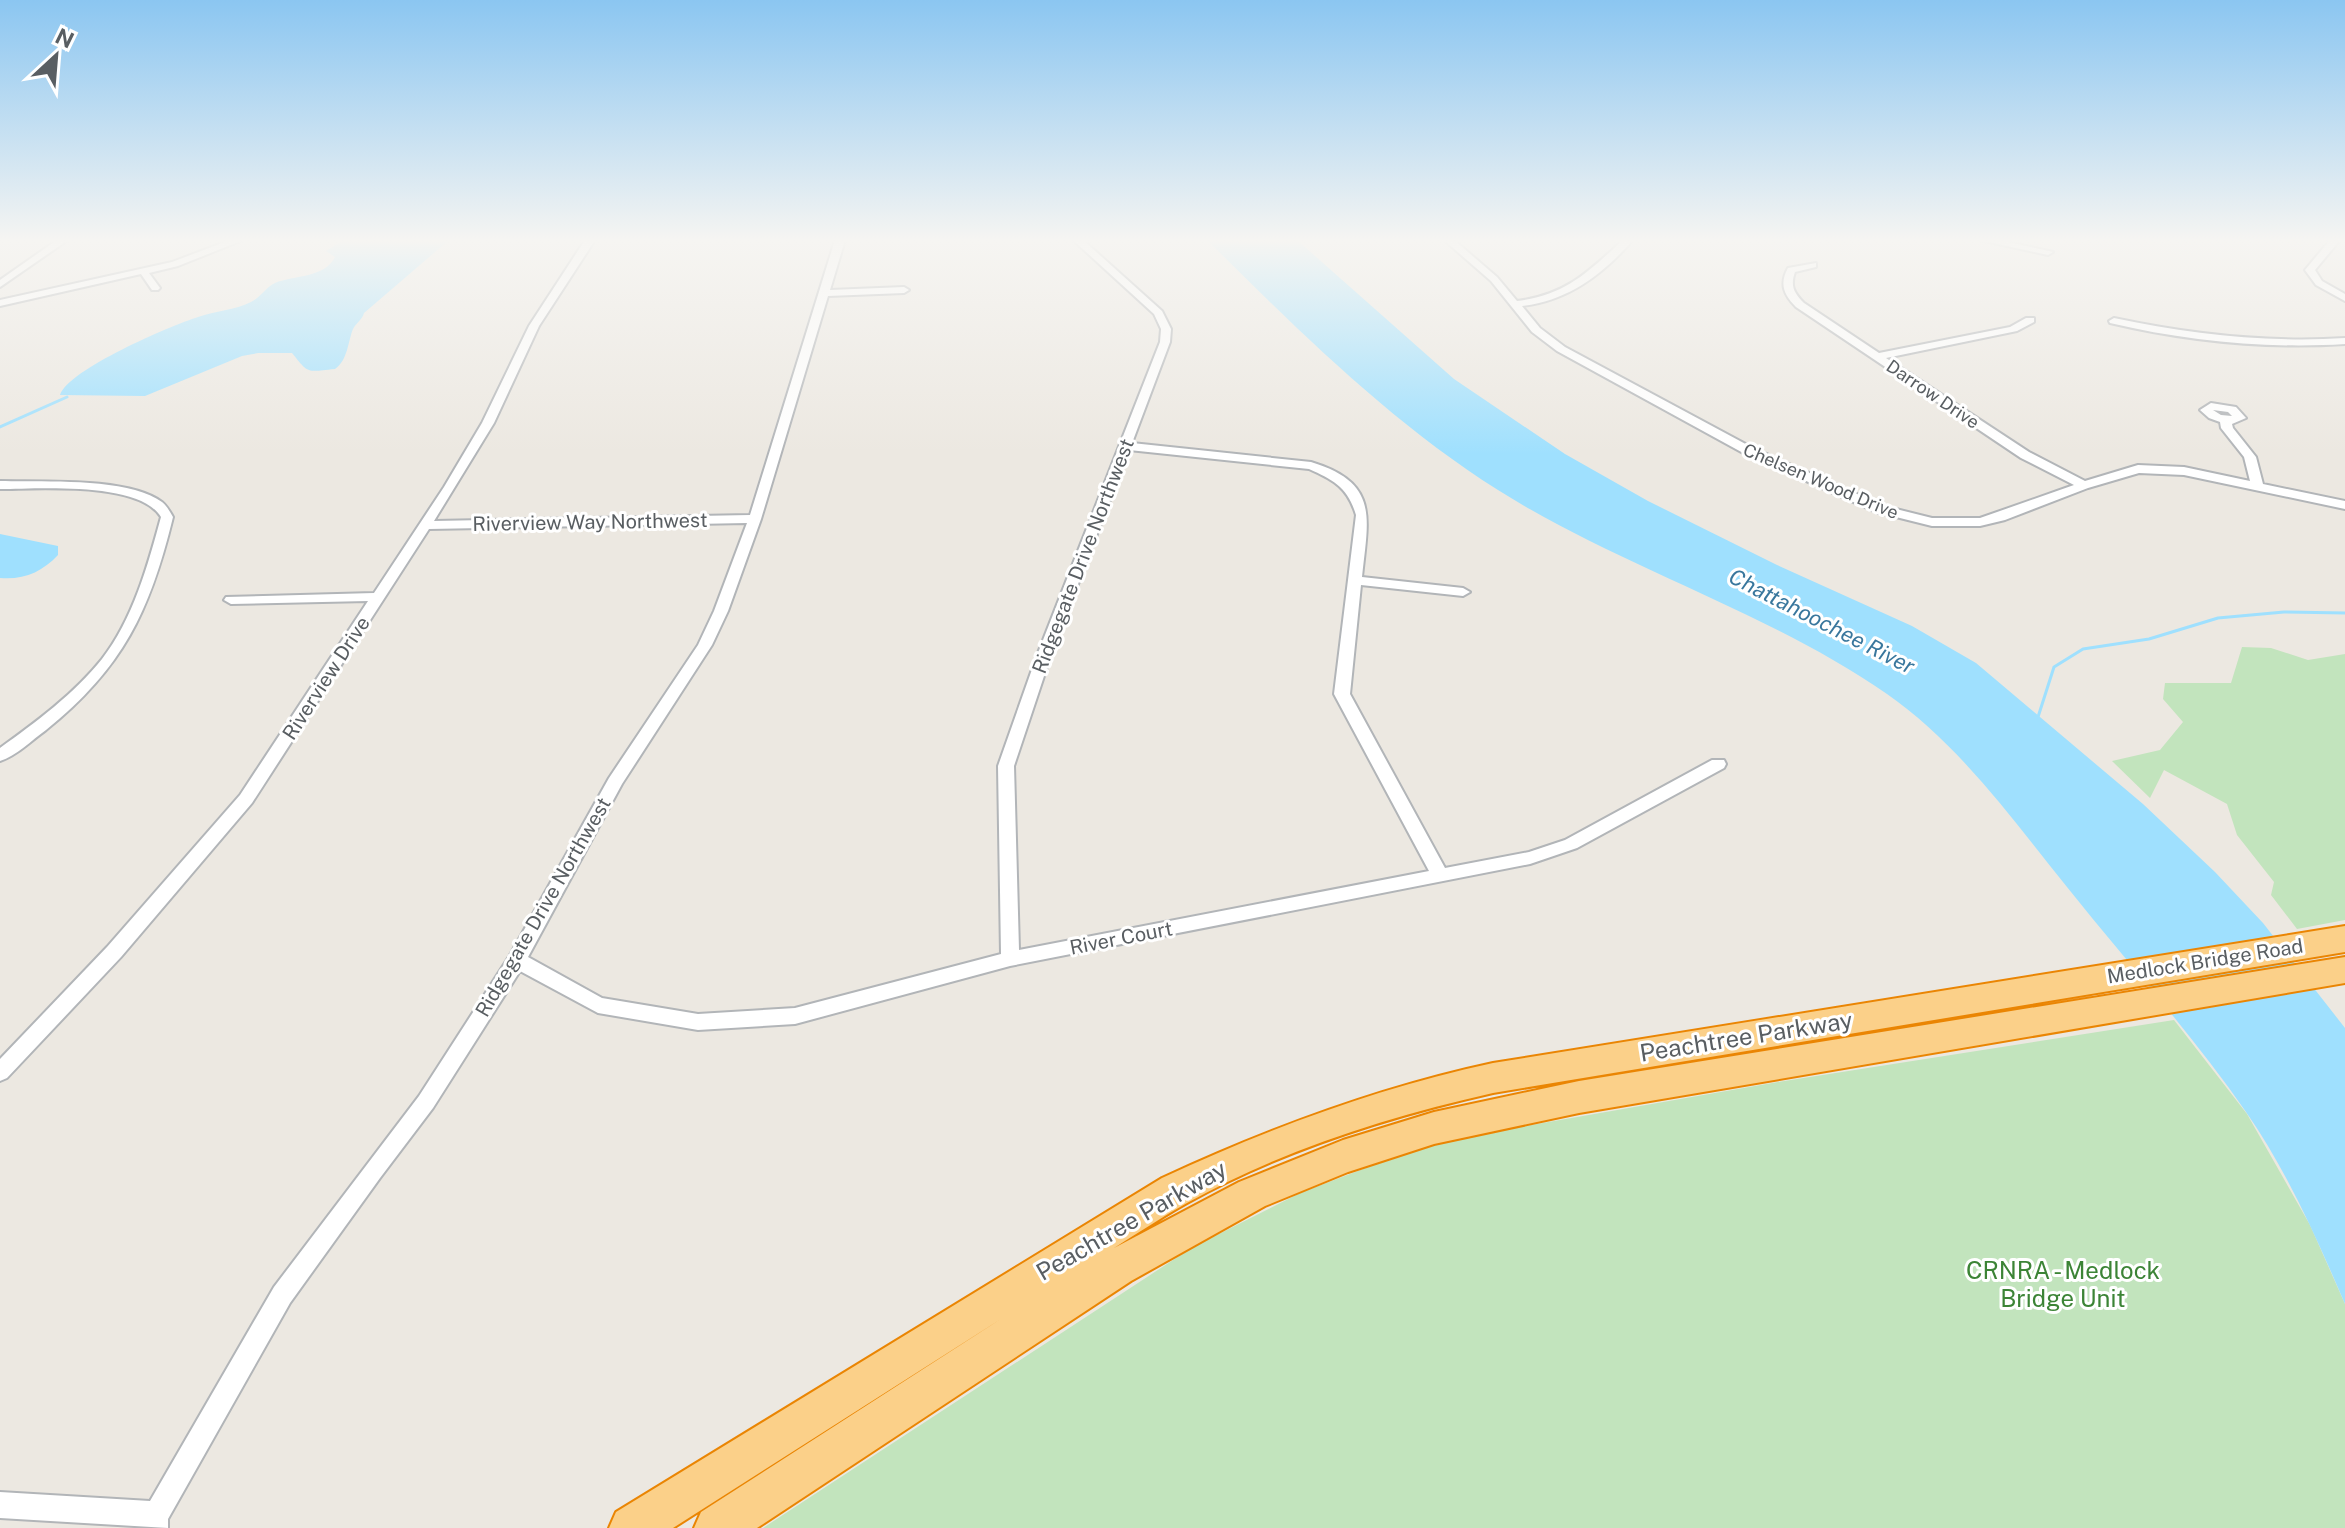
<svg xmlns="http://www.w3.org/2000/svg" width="2345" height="1528" font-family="'Public Sans',sans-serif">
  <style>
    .green { fill: #c2e4bd }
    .water { fill: #9fe0fe }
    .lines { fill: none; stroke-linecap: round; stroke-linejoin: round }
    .stream { stroke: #9fe0fe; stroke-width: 3 }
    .street-casing { stroke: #b2b5b8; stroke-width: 4 }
    .highway-casing { stroke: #ea8503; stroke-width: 4 }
    .street { fill: #fff; fill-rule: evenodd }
    .highway { fill: #fbd089; fill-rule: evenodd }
    .labels { text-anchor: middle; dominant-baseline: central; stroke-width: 6; stroke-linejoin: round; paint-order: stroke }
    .far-street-label { font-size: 18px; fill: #595e62; stroke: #fff }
    .street-label { font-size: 20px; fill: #595e62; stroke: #fff }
    .water-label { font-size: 22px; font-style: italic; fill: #39779d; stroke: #fff }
    .near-street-label { font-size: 24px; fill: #595e62; stroke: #fff }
    .near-park-label { font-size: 24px; fill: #3c8436; stroke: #fff }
  </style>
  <rect width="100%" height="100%" fill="#ece8e1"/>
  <path class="green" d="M2242,647l29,1 37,12 37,-6v266l-48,9 -26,-34 3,-13 -37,-47 -10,-31 -63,-34 -14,28 -38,-37 48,-11 23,-28 -20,-23 2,-16h66z
    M2174,1020l73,94 63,111 35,79v224h-1582l430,-281 107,-54 134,-51 344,-60z"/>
  <path class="water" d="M344,240h105l-85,73c-2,7 -7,9 -11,16 -5,12 -5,31 -18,40 -29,3 -26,5 -43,-16h-34l-16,3 -97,40 -85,-1c9,-26 110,-69 138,-78 17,-6 37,-7 53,-15 10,-5 14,-14 24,-19 19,-8 50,-5 60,-26l-9,-6z
    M1207,240h90l157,139 111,75 83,47 129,64 135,61 64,37 167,141 72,68 48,51 82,105v276c-28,-65 -58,-133 -99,-192 -54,-78 -120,-151 -179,-225 -54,-67 -108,-143 -180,-193 -118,-82 -267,-127 -389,-204 -109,-69 -200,-160 -291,-250z
    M0,534l58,12v9c-16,17 -34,25 -58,23z"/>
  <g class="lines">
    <path class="stream" d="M0,427l67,-30
      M2038,717l16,-50 29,-18 66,-10 69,-21 66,-6 61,1"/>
    <g class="street-casing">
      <path id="street" d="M57,240h11l-68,47v-7z
        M230,240h13l-65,26 -29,7 11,15 -2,2h-6l-11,-16 -141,32v-6l172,-38z
        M585,240h10l-56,86 -45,97 -60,98 316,-6 85,-275h10l-15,50 74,-3 5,3 -5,3 -76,3 -67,223 -33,92 -16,34 -90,139 -94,173 74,41 96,16 97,-6 206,-54 -3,-188 38,-108 124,-316 1,-13 -7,-15 -81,-74h10l79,71 9,18 -1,13 -38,101 179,19c69,21 57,56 51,115l101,11 7,4 -7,4 -102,-11 -11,109 95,174 84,-16 36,-12 147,-80h12l2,4 -2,4 -147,80 -47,16 -520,102 -215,58 -97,6 -100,-17 -78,-42 -87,137 -53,70 -90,125 -122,216v9l-168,-10v-26l150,9 124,-214 145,-191 91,-141 99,-177 89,-133 16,-34 33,-88 -318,6 -177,274 -131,154 -114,121 -7,3v-22l107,-112 133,-152 128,-194 -137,3 -7,-4 2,-3 148,-4 70,-106 38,-64 47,-97zM1129,450l180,19c25,11 39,19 47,46l-22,179 95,177 -410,79 -5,-184 36,-108z
        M1444,240h10l43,37 20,24c49,-6 71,-29 106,-61h10c-30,34 -65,61 -111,66l18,22 25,19 188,101 131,58 48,12h48l94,-33 -53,-27 -225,-151c-12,-12 -17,-23 -8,-39l28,-5v4l-21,5c-5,14 -1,21 9,31l75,50 131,-26 16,-9h8v4l-17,9 -131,27 143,94 56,29 53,-16 46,2 66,14 -6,-24 -23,-29 -1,-6 -11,-4 -9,-8 11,-7 25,4 10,11 -14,6 1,4 23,29 7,27 82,17v8l-161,-34 -45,-2 -51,15 -83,32 -25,6h-48l-56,-14 -131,-58 -188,-103 -25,-19 -41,-51zM2213,410l15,2 4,4 -11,-1z
        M1980,240h19l54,12 -5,3z
        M2330,240h10l-25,30 7,11 23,13v7l-29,-16 -11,-15z
        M2114,318c75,16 154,25 231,20v6c-78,5 -159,-3 -235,-21l-1,-2z
        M0,481c41,1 129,-4 162,21 5,4 8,10 11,15 -23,94 -50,151 -127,213 -14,10 -30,26 -46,31v-13c36,-26 74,-54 102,-89 31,-40 46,-94 59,-142 -22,-36 -123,-28 -161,-28z"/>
    </g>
    <g class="highway-casing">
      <path id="highway" d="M2345,926v26l-852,141c-106,24 -211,57 -306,110 -25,14 -49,30 -73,45l125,-66 104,-42 91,-28 145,-31 766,-124v26l-766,130 -145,31 -86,28 -83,34 -134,75 -374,247h-63l7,-16 303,-195 -331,211h-64l7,-16 546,-334c108,-50 215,-90 331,-115z"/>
    </g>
    <use href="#street" class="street"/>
    <use href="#highway" class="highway"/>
  </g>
  <linearGradient id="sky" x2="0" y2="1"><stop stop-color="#8bc6f1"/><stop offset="0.53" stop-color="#f6f5f2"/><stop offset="1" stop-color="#f6f5f2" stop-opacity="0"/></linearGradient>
  <rect width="2345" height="454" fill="url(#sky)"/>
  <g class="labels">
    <g class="far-street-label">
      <text transform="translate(1933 394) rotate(34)">Darrow Drive</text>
      <text transform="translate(1821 481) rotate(23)">Chelsen Wood Drive</text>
    </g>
    <g class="street-label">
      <text transform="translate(590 522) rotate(-1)">Riverview Way Northwest</text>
      <text transform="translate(1083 556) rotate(-69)">Ridgegate Drive Northwest</text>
      <text transform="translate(326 678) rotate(-57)">Riverview Drive</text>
      <text transform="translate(543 907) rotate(-60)">Ridgegate Drive Northwest</text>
      <text transform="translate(1121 938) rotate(-11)">River Court</text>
      <text transform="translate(2205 961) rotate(-9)">Medlock Bridge Road</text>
    </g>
    <g class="water-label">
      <text transform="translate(1822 621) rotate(27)">Chattahoochee River</text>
    </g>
    <g class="near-street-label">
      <text transform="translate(1746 1036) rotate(-9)">Peachtree Parkway</text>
      <text transform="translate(1131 1220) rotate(-30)">Peachtree Parkway</text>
    </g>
    <g class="near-park-label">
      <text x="2063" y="1270">CRNRA - Medlock<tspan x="2063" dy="28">Bridge Unit</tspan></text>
    </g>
  </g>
  <g transform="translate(56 56) rotate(26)" stroke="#ffffff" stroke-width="6" paint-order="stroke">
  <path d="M0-6L14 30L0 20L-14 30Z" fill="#595e62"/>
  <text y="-12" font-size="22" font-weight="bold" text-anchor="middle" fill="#595e62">N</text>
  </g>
</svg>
